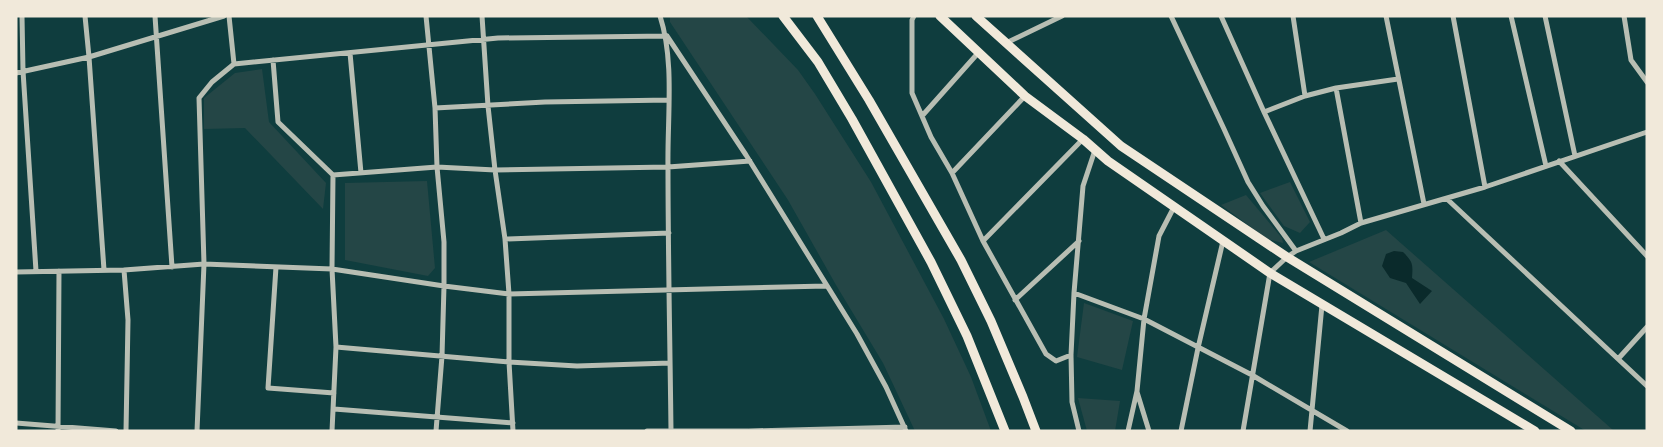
<svg xmlns="http://www.w3.org/2000/svg" width="1663" height="447" font-family="Arial,sans-serif">
  <style>
    .green { fill: #244646 }
    .water { fill: #0a2a2b }
    .lines { fill: none; stroke-linecap: round; stroke-linejoin: round }
    .minor { stroke: #b8beb3; stroke-width: 5 }
    .primary { stroke: #f1e9da; stroke-width: 9 }
    .trunk { stroke: #f1e9da; stroke-width: 9 }
  </style>
  <rect width="100%" height="100%" fill="#0f3d3e"/>
  <path class="green" d="M670,16h76l52,54 17,24 56,88 73,137 27,58 20,54h-76l-32,-68 -47,-78 -48,-85 -118,-178z
    M262,69l7,53 57,61 -3,26 -78,-81 -41,1v-31l31,-25z
    M427,181l8,87 -7,8 -83,-16v-77z
    M1290,182l20,40 -10,11 -16,-7 -24,-33z
    M1246,195l36,43 1,5 -16,-4 -46,-34z
    M1386,230l227,200v1h-27l-277,-169z
    M1084,303l49,18 -11,49 -45,-13z
    M1078,398l42,3 -5,30h-28z"/>
  <path class="water" d="M1394,251l9,1c10,10 10,12 9,26l20,13 -12,13 -14,-21 -16,-5 -8,-12 4,-12z"/>
  <g class="lines">
    <path class="minor" d="M22,16l1,55 13,200
      M85,16l4,41 15,213
      M155,16l17,251
      M229,16l5,48
      M426,16l9,92 2,59 7,75v44l-2,70 -6,75
      M482,16l6,90 7,64 10,69 4,55v68l4,69
      M660,16c15,46 7,103 8,152 0,87 2,175 3,263
      M914,16l-2,4v73l19,44 21,36 31,68 63,113 10,7 15,-6
      M1171,16l53,113 24,53 15,24 33,45
      M1221,16l43,96 60,127
      M1293,16l12,80
      M1386,16l38,188
      M1453,16l32,171
      M1511,16l35,150
      M1545,16l30,140
      M1624,16l7,44 16,22
      M667,36l79,119 111,179 29,53 20,44
      M1006,43l56,-27
      M350,53l11,120
      M273,60l5,62 55,53 104,-8 58,3 173,-3 82,-6
      M234,64l264,-26 169,-2
      M16,73l73,-16 135,-41
      M1336,88l25,135
      M435,108l110,-6 124,-2
      M1264,112l41,-16 31,-8 62,-9
      M922,116l57,-64
      M1559,161l88,95
      M952,173l73,-77
      M1447,199l200,187
      M505,239l164,-6
      M983,241l100,-102
      M276,267l-8,121 66,5
      M124,270l4,50 -2,111
      M16,272l108,-2 80,-6 128,5 112,17 65,8 317,-8
      M1074,293l70,26 108,56 95,56
      M1015,300l64,-59
      M336,347l173,15 68,4 93,-3
      M1618,359l29,-32
      M1137,392l12,39
      M334,409l179,14
      M16,423l100,8
      M58,431l1,-160
      M197,431l7,-167 -5,-166 13,-16 22,-18
      M332,431l4,-84 -4,-78 1,-94
      M647,431h101
      M749,431l156,-4
      M1079,431l-7,-29 -1,-47 3,-62 9,-107 12,-36
      M1128,431l9,-40 7,-72 15,-83 15,-29
      M1181,431l17,-83 25,-107
      M1243,431l27,-158 17,-16 9,-6 45,-18 20,-10 124,-36 162,-55
      M1310,431l12,-126"/>
    <path class="primary" d="M940,16l85,80 58,43 25,22 162,112 265,158
      M976,16l145,130 166,111 284,174"/>
    <path class="trunk" d="M783,16l35,46 34,57 79,143 36,74 38,95
      M817,16l52,84 92,160 30,61 32,76 13,34"/>
  </g>
  <rect width="1663" height="447" fill="none" stroke="#f1e9da" stroke-width="35"/>
</svg>
